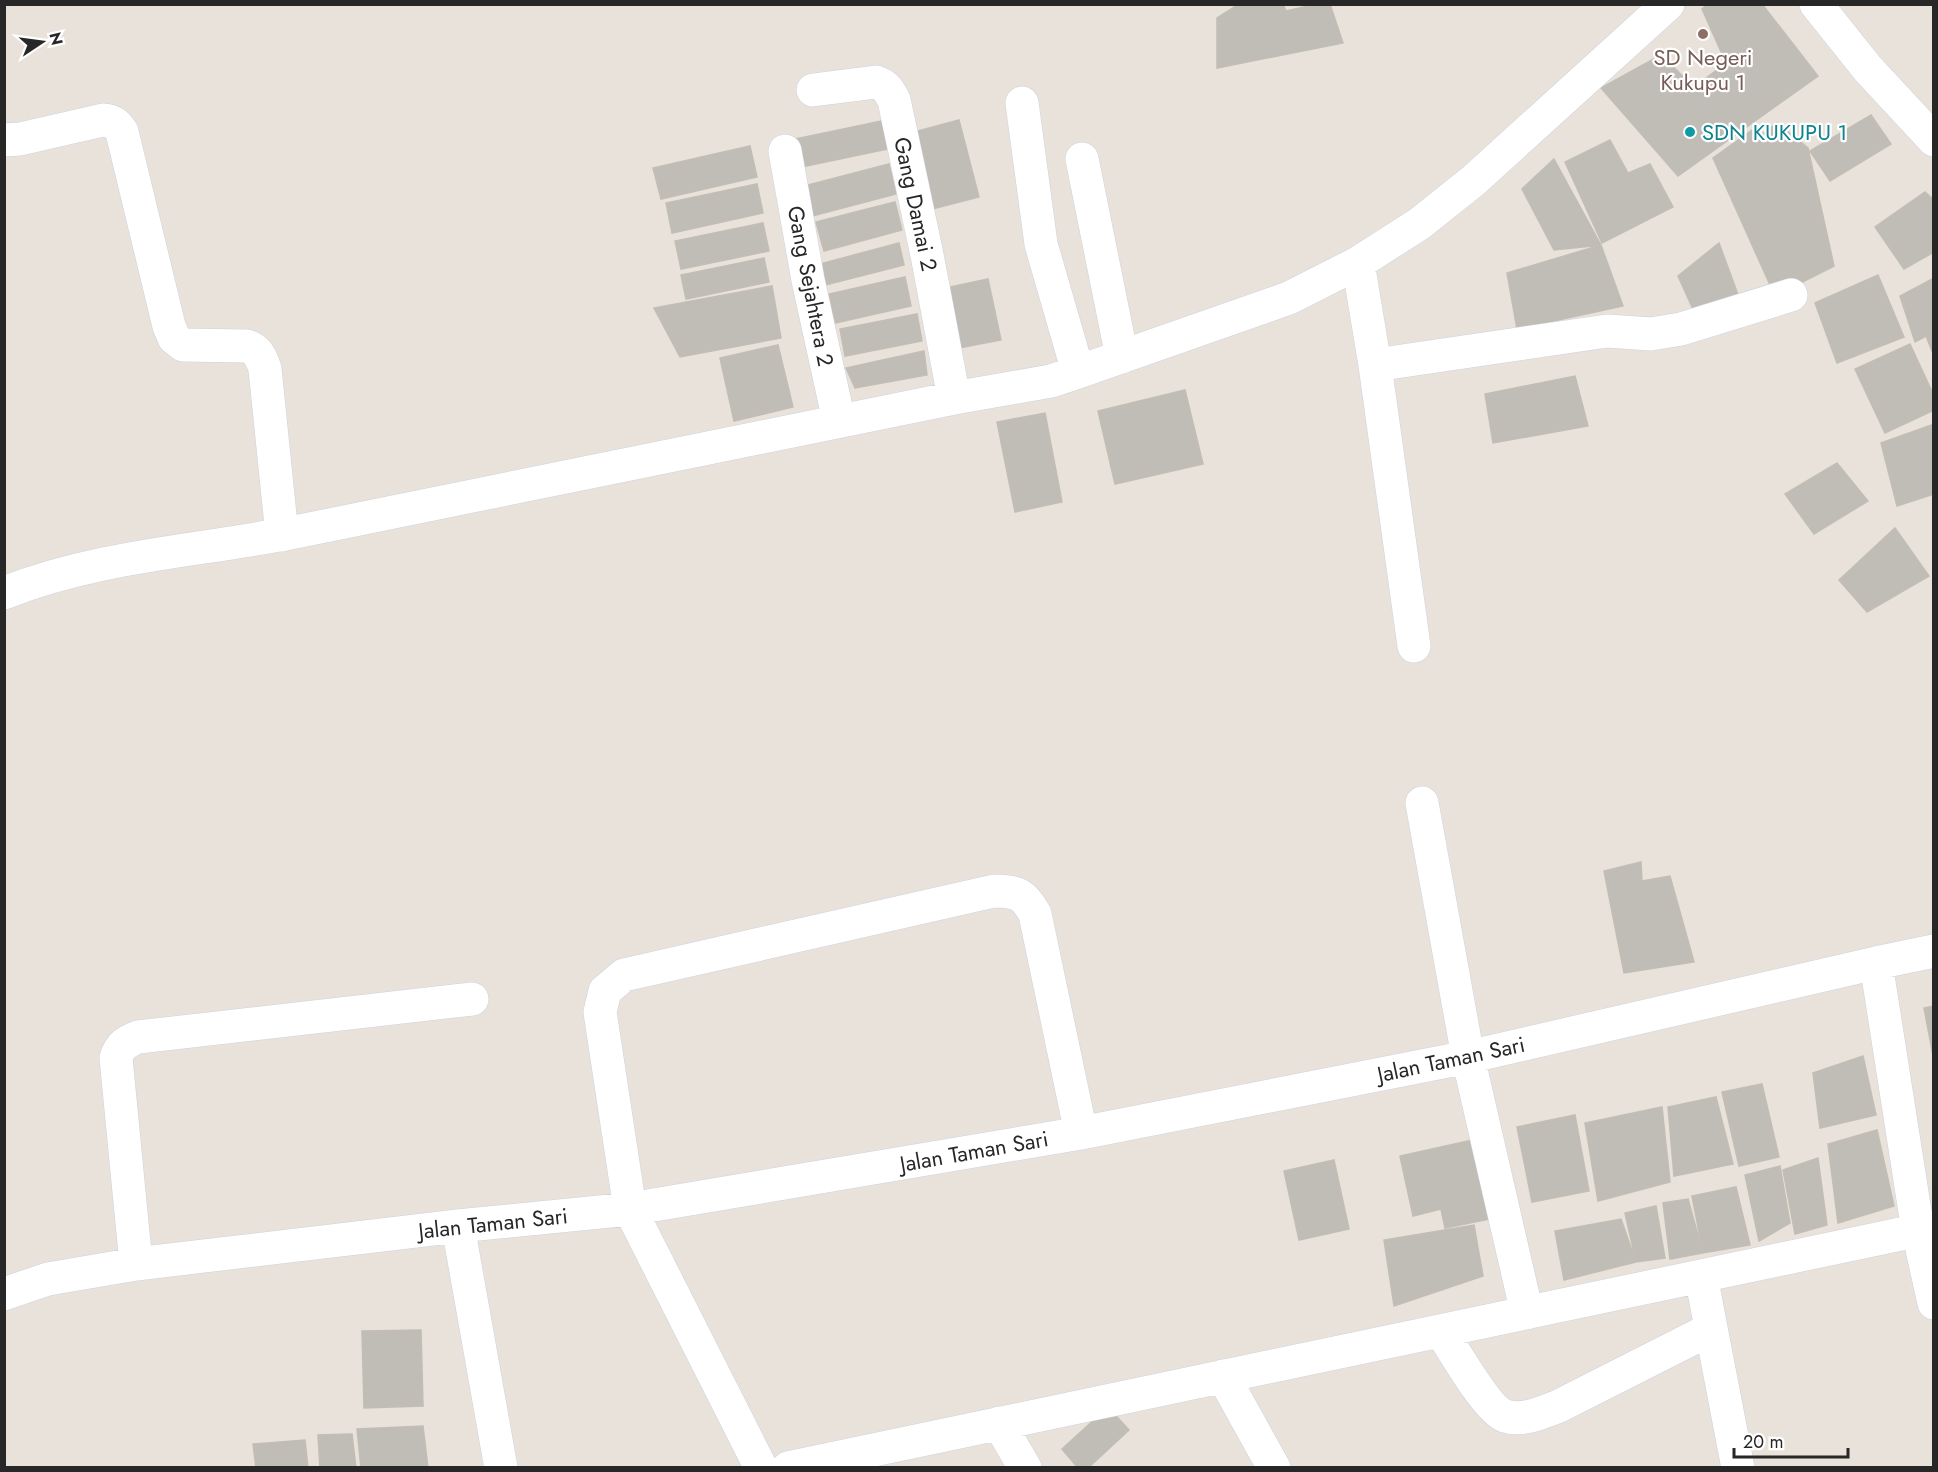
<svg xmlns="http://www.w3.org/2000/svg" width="1938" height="1472" font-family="Jost,sans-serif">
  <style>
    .building { fill: #c0bcb6; stroke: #c2beb4; stroke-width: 1.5 }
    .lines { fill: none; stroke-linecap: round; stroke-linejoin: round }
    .minor-casing { stroke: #cfd2de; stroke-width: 34 }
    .tertiary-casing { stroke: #cfd2de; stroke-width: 34 }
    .minor { stroke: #fff; stroke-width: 33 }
    .tertiary { stroke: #fff; stroke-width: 33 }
    .education-dot { fill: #8d6e63; stroke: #fff; stroke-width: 2 }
    .culture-dot { fill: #0f9aa8; stroke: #fff; stroke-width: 2 }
    .labels { text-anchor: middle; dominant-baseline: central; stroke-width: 4.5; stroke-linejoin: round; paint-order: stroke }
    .education-label { font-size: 22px; fill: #785e54; stroke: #fff }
    .culture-label { font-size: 22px; fill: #0d838f; stroke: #fff; text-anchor: start }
    .street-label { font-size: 22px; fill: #272727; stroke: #fff }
  </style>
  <rect width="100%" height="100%" fill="#e8e2da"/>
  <path class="building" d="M1239,4h44l3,7 31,-7h13l13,39 -126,25v-50z
    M1708,4h54l56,72 -140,100 -77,-88 60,-33 33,32 32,-24 -24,-54z
    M1871,115l20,29 -61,37 -20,-30z
    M959,120l20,77 -47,12 -18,-77z
    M882,121l6,28 -87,18 -6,-28z
    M1777,123l31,25 26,118 -59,30 -62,-138 39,-28 5,8z
    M1610,140l18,33 22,-9 23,43 -71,36 -37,-81z
    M750,146l7,31 -96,22 -8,-31z
    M1554,159l47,86 -47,5 -32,-61z
    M889,164l7,30 -84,22 -8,-30z
    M757,184l6,29 -91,20 -6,-30z
    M1925,192l9,8v52l-30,17 -29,-42z
    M895,202l7,28 -78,21 -8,-29z
    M763,223l6,28 -88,18 -6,-28z
    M899,243l5,22 -79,20 -5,-21z
    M1719,243l21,57 -43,18 -19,-42z
    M1601,245l22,61 -106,23 -10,-56z
    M764,258l5,24 -83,17 -5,-24z
    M1878,275l26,62 -67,26 -22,-60z
    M905,277l6,29 -76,17 -6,-29z
    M1934,278v54l-19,10 -15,-46z
    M988,279l13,61 -52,10 -13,-60z
    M772,286l9,52 -101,19 -26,-49z
    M917,314l5,27 -77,15 -5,-27z
    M1934,334v22l-8,-20z
    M1910,344l24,52v14l-49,23 -30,-64z
    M778,345l15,62 -59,14 -14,-63z
    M924,351l3,24 -72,13 -9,-20z
    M1575,376l13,50 -95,17 -8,-49z
    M1185,390l18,74 -88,20 -17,-73z
    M1045,413l17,89 -47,10 -18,-90z
    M1934,424v70l-37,12 -16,-63z
    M1837,463l31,38 -54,33 -29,-40z
    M1895,528l34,48 -62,36 -28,-32z
    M1641,862l1,19 28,-5 24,86 -70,11 -20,-102z
    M1934,1006v55l-10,-53z
    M1863,1056l13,59 -56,13 -7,-55z
    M1762,1084l17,73 -40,9 -17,-74z
    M1716,1097l17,67 -59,12 -6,-69z
    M1662,1107l8,75 -72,19 -13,-78z
    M1575,1115l14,76 -57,11 -15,-75z
    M1877,1130l17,76 -56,17 -10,-79z
    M1473,1140l17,79 -45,9 -4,-19 -28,7 -13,-60z
    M1818,1158l9,67 -32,9 -12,-64z
    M1334,1160l15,69 -50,11 -15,-69z
    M1780,1166l10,57 -31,18 -14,-66z
    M1736,1187l14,58 -47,8 -11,-57z
    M1688,1199l15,54 -33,6 -7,-56z
    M1656,1206l9,52 -29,4 -11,-49z
    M1621,1219l15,43 -72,18 -9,-49z
    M1474,1225l9,51 -89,30 -10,-66z
    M421,1330l2,76 -59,2 -2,-77z
    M1108,1407l21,23 -41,38h-10l-16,-19z
    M423,1426l5,42h-67l-4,-39z
    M352,1434l4,34h-36l-2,-33z
    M305,1440l3,28h-52l-3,-24z"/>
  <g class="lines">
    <g class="minor-casing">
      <path id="minor" d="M813,90l63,-8c10,3 13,9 18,18l33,155 27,143
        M1022,103l19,141 37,128
        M4,140l16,-1 83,-19c10,1 14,4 19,12l47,194 5,12 9,7 64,1c11,4 14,11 18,23l17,166
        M785,151l23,129 31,141
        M1082,159l40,198
        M1358,263l17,102 39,281
        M1375,365l232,-34 44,3 30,-5 110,-34
        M4,593c95,-38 198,-42 296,-62 218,-44 436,-89 654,-133l97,-17 27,-9 211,-74 69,-35 61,-39 54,-43 195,-177
        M1422,803l46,254 59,256
        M1876,963l42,268 16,72
        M458,1226l43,242
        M136,1264l-20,-206c4,-13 10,-16 22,-21l334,-38
        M1701,1276l37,192
        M4,1294l44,-15 88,-15 322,-38 172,-17 451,-76 387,-76 408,-94 58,-12
        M1441,1331c12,18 46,79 64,85 18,6 38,-4 54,-10l152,-77
        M1223,1376l51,92
        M999,1423l26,45
        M761,1468l-131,-259 -30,-197 5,-21 19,-16 370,-84c23,0 30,3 41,23l46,219
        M788,1468l1146,-241"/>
    </g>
    <g class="tertiary-casing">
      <path id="tertiary" d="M1816,4l52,65 66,71"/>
    </g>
    <use href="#minor" class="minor"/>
    <use href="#tertiary" class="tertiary"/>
  </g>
  <circle class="education-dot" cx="1703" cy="34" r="6"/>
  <circle class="culture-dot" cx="1690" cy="132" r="6"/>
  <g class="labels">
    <g class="education-label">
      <text x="1703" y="57">SD Negeri<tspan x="1703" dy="25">Kukupu 1</tspan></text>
    </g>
    <g class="culture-label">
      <text x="1702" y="132">SDN KUKUPU 1</text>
    </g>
    <g class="street-label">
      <text transform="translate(916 204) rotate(78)">Gang Damai 2</text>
      <text transform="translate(811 286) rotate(79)">Gang Sejahtera 2</text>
      <text transform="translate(1451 1059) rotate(-12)">Jalan Taman Sari</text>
      <text transform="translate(974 1151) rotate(-10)">Jalan Taman Sari</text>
      <text transform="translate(493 1223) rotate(-6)">Jalan Taman Sari</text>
    </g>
  </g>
  <rect width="1938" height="1472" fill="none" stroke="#272727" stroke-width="12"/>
  <g transform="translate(42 42) rotate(77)" stroke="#ffffff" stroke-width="4.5" paint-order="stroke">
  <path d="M0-4.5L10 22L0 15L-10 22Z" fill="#272727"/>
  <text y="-9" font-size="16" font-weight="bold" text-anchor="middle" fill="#272727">N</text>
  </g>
  <path d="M1734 1448v9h114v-9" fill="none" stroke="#272727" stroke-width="3"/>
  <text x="1743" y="1448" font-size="18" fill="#272727" stroke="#ffffff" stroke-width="4.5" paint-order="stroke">20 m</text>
</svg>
